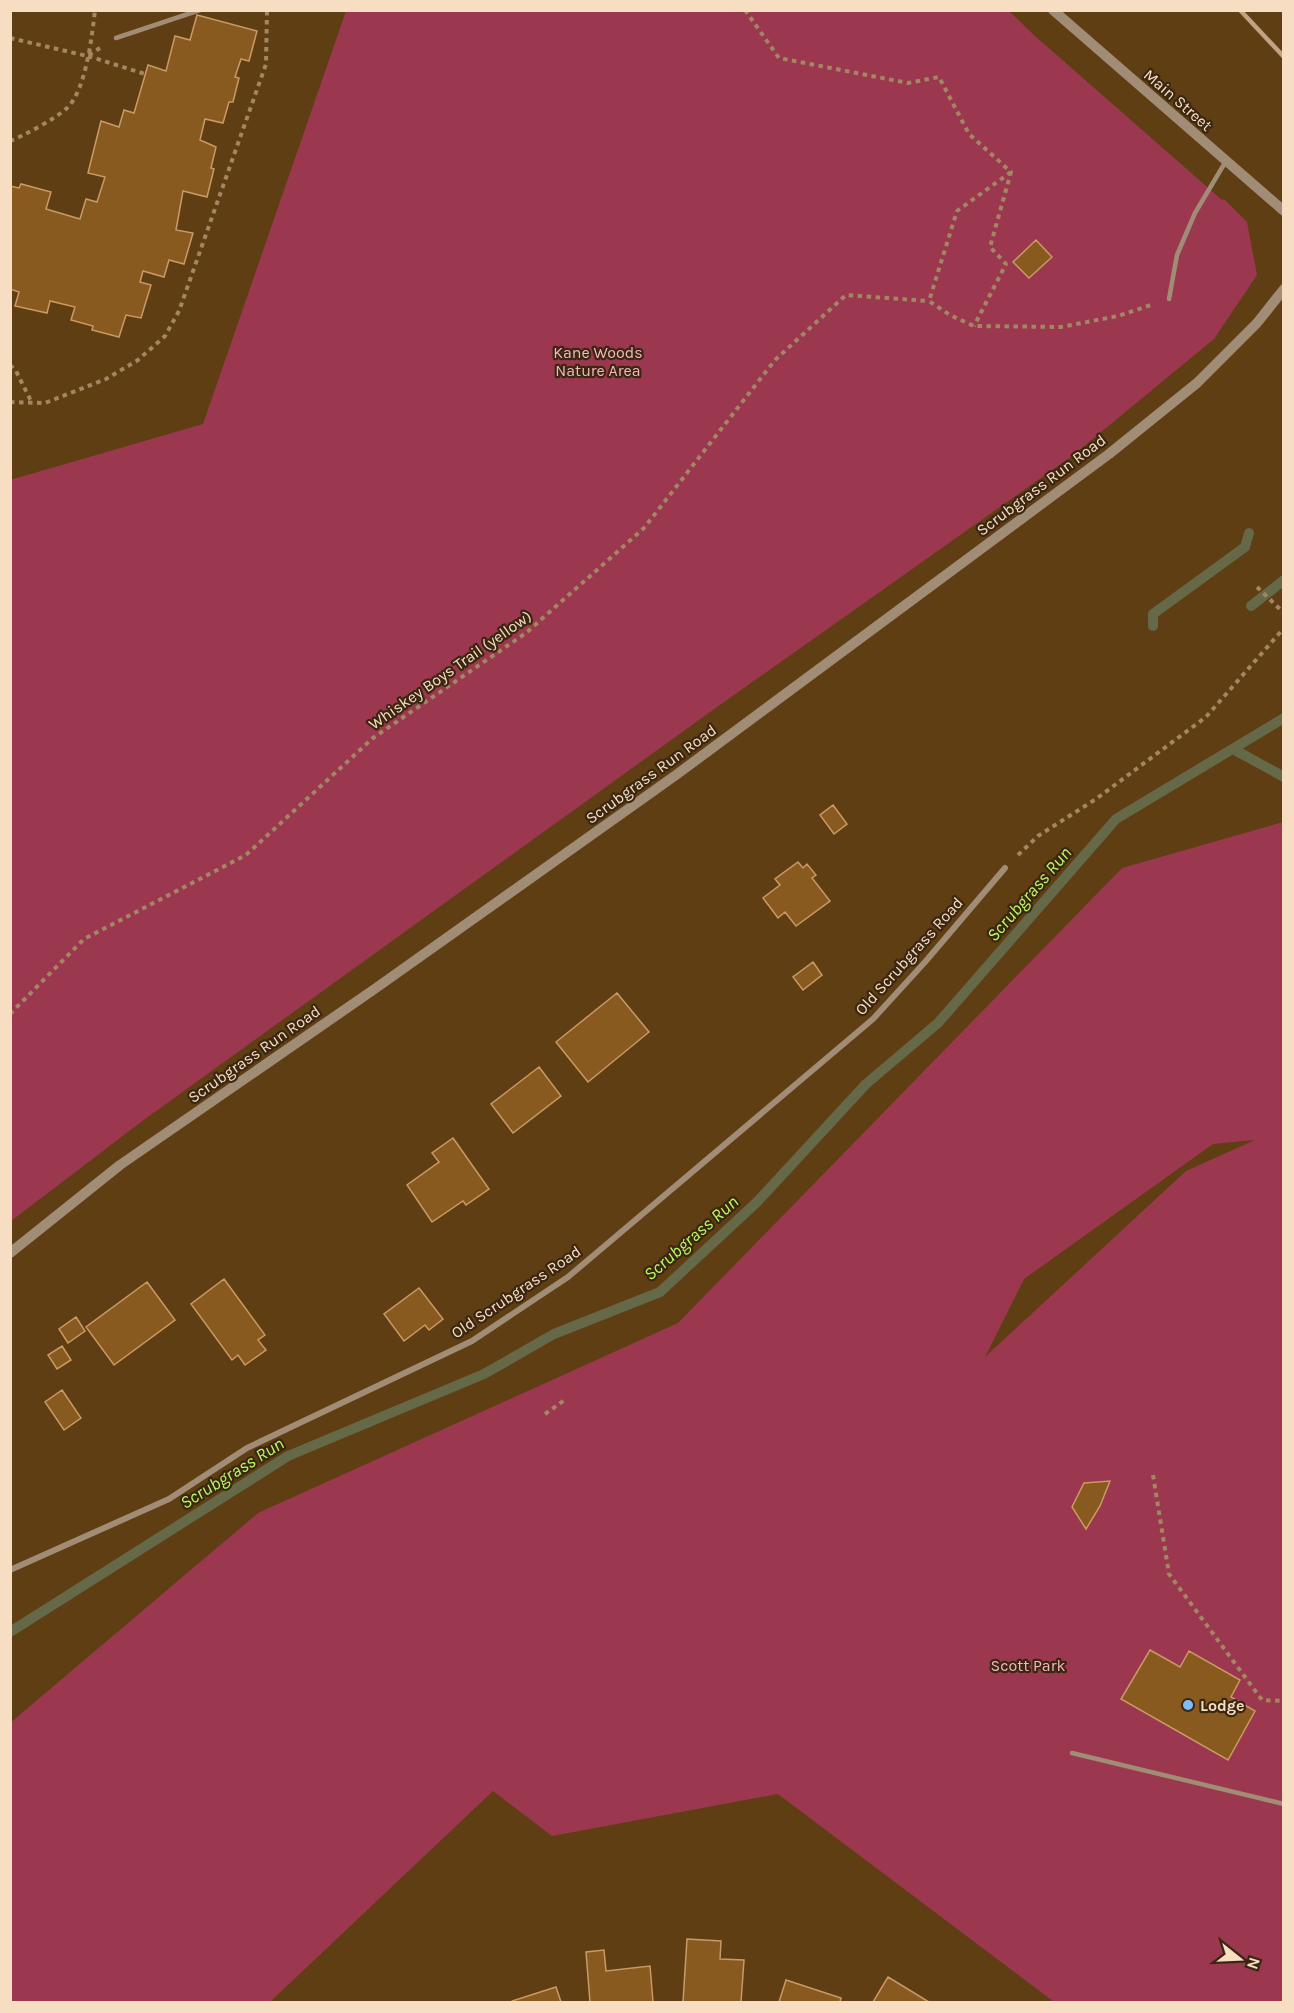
<svg xmlns="http://www.w3.org/2000/svg" width="1294" height="2013" font-family="Karla,sans-serif">
  <style>
    .green { fill: #9b384f; fill-rule: evenodd }
    .lines { fill: none; stroke-linecap: round; stroke-linejoin: round }
    .stream { stroke: #656947; stroke-width: 10 }
    .building { fill: #885a20; stroke: #ca9a64; stroke-width: 1.5 }
    .path { stroke: #a38662; stroke-width: 4; stroke-dasharray: 4.5 4.5; stroke-linecap: butt }
    .service { stroke: #a18c75; stroke-width: 4.5 }
    .minor { stroke: #a18c75; stroke-width: 6 }
    .tertiary { stroke: #a18c75; stroke-width: 10 }
    .rail { stroke: #bfa382; stroke-width: 4.5 }
    .poi-dot { fill: #7fbdfa; stroke: #3b2711; stroke-width: 2 }
    .labels { text-anchor: middle; dominant-baseline: central; stroke-width: 4.5; stroke-linejoin: round; paint-order: stroke }
    .street-label { font-size: 16px; fill: #f7dec3; stroke: #3b2711 }
    .park-label { font-size: 16px; fill: #f4b5be; stroke: #3b2711 }
    .poi-label { font-size: 16px; font-weight: bold; fill: #f7dec3; stroke: #3b2711; text-anchor: start }
    .water-label { font-size: 18px; font-style: italic; fill: #b9f765; stroke: #3b2711 }
  </style>
  <rect width="100%" height="100%" fill="#5f3e13"/>
  <path class="green" d="M346,11h663l26,25 187,164 2,-1 23,23 10,53 -43,64 -142,117 -355,251 -572,412 -134,102 -1,-741 193,-56z
    M1283,822v1180h-229l-276,-208 -226,42 -59,-45 -223,211h-259l-1,-279 248,-210 420,-190 444,-455zM1255,1140l-69,31 -201,186 39,-78 189,-135z"/>
  <g class="lines">
    <path class="stream" d="M1251,606l33,-26
      M1153,626v-12l92,-67 4,-14
      M1233,749l51,28
      M10,1632l278,-176 196,-82 70,-40 106,-42 96,-89 110,-119 72,-61 178,-204 168,-101"/>
  </g>
  <path class="building" d="M197,15l60,16 -8,30 -8,-2 -6,18 4,1 -6,24h-4l-6,21 -18,-4 -5,21 16,7 -5,21 3,1 -7,28 -24,-6 -7,39 17,3 -9,31 -15,-4 -5,17 -21,-6 -3,11 11,3 -10,33 -15,-3 -7,22 -27,-7 1,-4 -22,-6 4,-13 -25,-6 -3,12 -32,-7 4,-14 -9,-3v-103l9,2 2,-4 30,8 -5,17 34,10 6,-20 11,3 8,-25 -17,-4 13,-52 18,6 5,-17 10,3 14,-48 18,6 9,-35 15,4z
    M1036,240l16,17 -23,21 -16,-16z
    M833,805l14,19 -13,10 -14,-19z
    M798,862l5,6 4,-4 9,11 -4,3 18,23 -34,25 -11,-14 -7,6 -15,-20 17,-13 -5,-6z
    M813,962l9,13 -19,15 -10,-13z
    M617,993l32,39 -61,50 -32,-40z
    M539,1067l22,29 -48,37 -22,-29z
    M453,1138l36,51 -23,16 -3,-4 -31,21 -25,-37 32,-23 -7,-9z
    M224,1279l41,56 -7,5 8,10 -21,15 -7,-10 -6,5 -41,-56z
    M147,1282l28,38 -61,45 -28,-38z
    M419,1288l24,31 -14,11 -4,-5 -21,16 -20,-27z
    M76,1317l9,14 -17,12 -9,-14z
    M62,1346l9,14 -14,9 -9,-14z
    M62,1390l19,28 -17,12 -19,-28z
    M1110,1481l-10,25 -14,23 -14,-22 12,-24z
    M1150,1650l30,17 9,-16 51,29 -9,17 24,14 -27,49 -107,-61z
    M687,1939l34,2 -1,18 24,1 -3,42h-58z
    M604,1950l2,21 44,-5 3,36h-63l-4,-50z
    M888,1977l41,25h-56z
    M786,1980l55,18 -1,4h-61z
    M556,1987l5,15h-49v-1z"/>
  <g class="lines">
    <path class="path" d="M745,10l34,48 129,25 31,-6 30,57 42,38 -21,75 16,17 -32,62
      M10,38l77,18 13,-8
      M88,56l57,18
      M10,141c15,-6 45,-22 57,-33 19,-18 25,-72 28,-98
      M1011,172l-54,39 -28,90 21,14 24,11 87,1 57,-11 36,-12
      M10,365l6,6 16,32
      M10,402l35,1 61,-24 32,-19 27,-24 14,-25 87,-247 1,-54
      M1257,587l27,26
      M1018,855l20,-19 58,-37 110,-82 78,-89
      M10,1014l74,-75 162,-84 127,-117 153,-105 118,-105 131,-168 71,-65 83,6
      M545,1414l21,-15
      M1153,1475l16,99 93,126 22,1"/>
    <path class="service" d="M116,38l84,-28
      M1169,299l8,-44 18,-42 31,-52
      M1072,1753l212,51"/>
    <path class="minor" d="M10,1570l159,-71 78,-51 225,-107 96,-64 305,-258 52,-57 80,-94"/>
    <path class="tertiary" d="M1053,10l231,201
      M10,1253l110,-88 256,-177 300,-213 433,-321 88,-71 60,-60 27,-34"/>
    <path class="rail" d="M1240,10l44,47"/>
  </g>
  <circle class="poi-dot" cx="1188" cy="1705" r="6"/>
  <g class="labels">
    <g class="street-label">
      <text transform="translate(1178 100) rotate(41)">Main Street</text>
      <text transform="translate(1041 485) rotate(-37)">Scrubgrass Run Road</text>
      <text transform="translate(450 670) rotate(-35)">Whiskey Boys Trail (yellow)</text>
      <text transform="translate(651 774) rotate(-36)">Scrubgrass Run Road</text>
      <text transform="translate(909 956) rotate(-48)">Old Scrubgrass Road</text>
      <text transform="translate(254 1054) rotate(-35)">Scrubgrass Run Road</text>
      <text transform="translate(516 1292) rotate(-34)">Old Scrubgrass Road</text>
    </g>
    <g class="park-label">
      <text x="598" y="352">Kane Woods<tspan x="598" dy="18">Nature Area</tspan></text>
      <text x="1028" y="1665">Scott Park</text>
    </g>
    <g class="poi-label">
      <text x="1200" y="1705">Lodge</text>
    </g>
    <g class="water-label">
      <text transform="translate(1029 894) rotate(-49)">Scrubgrass Run</text>
      <text transform="translate(691 1238) rotate(-41)">Scrubgrass Run</text>
      <text transform="translate(232 1473) rotate(-32)">Scrubgrass Run</text>
    </g>
  </g>
  <rect width="1294" height="2013" fill="none" stroke="#f7dec3" stroke-width="24"/>
  <g transform="translate(1240 1959) rotate(108)" stroke="#3b2711" stroke-width="4.5" paint-order="stroke">
  <path d="M0-4.5L10 22L0 15L-10 22Z" fill="#f7dec3"/>
  <text y="-9" font-size="16" font-weight="bold" text-anchor="middle" fill="#f7dec3">N</text>
  </g>
</svg>
